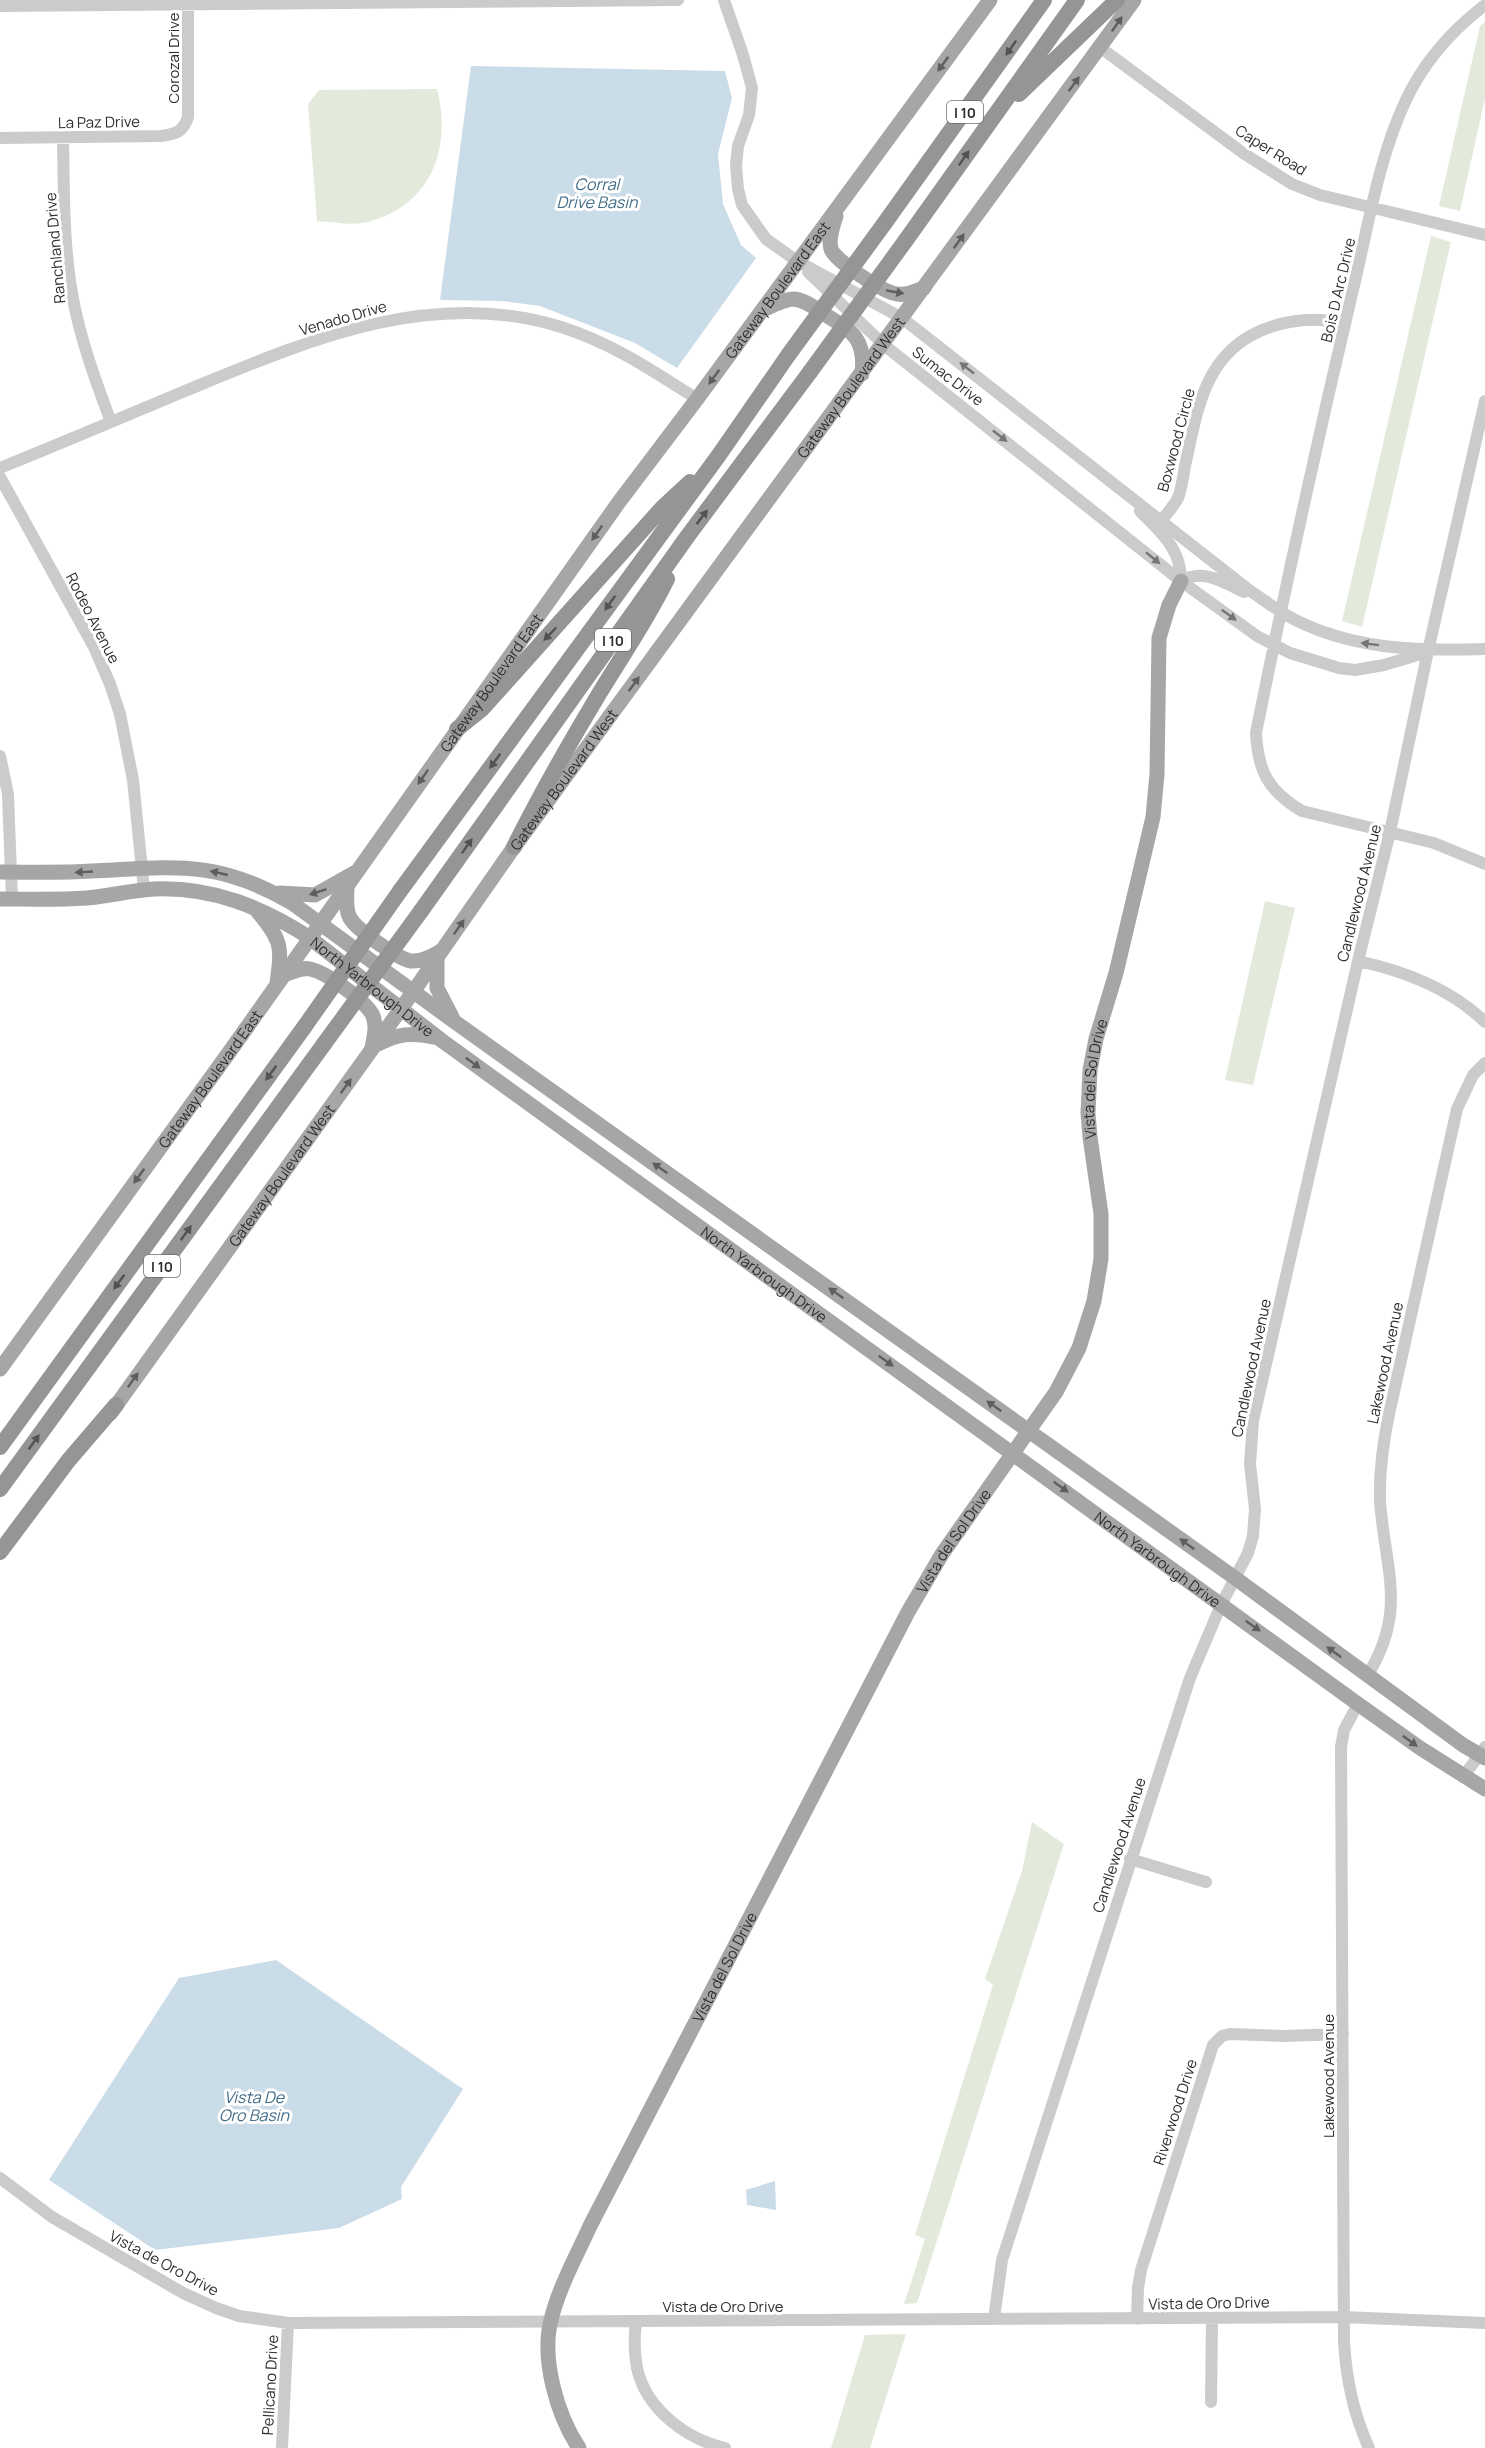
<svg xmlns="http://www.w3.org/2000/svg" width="1485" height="2448" font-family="Manrope,sans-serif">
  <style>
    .green { fill: #e3eadc }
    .water { fill: #cadce8 }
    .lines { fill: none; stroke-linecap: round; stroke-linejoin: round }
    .minor { stroke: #cbcbcb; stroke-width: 12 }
    .major { stroke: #a6a6a6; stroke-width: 15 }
    .highway { stroke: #959595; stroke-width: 16 }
    .highway-bridge { stroke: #959595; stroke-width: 16 }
    .oneway { fill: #5e5e5e }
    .oneway2 { fill: #525252 }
    .oneway3 { fill: #757575 }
    .labels { text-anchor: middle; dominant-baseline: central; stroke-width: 6; stroke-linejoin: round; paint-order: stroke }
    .shield { fill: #fff; stroke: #6d6d6d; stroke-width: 1.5 }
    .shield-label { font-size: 14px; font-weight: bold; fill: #2e2e2e }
    .street-label { font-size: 15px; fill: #2e2e2e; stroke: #fff }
    .water-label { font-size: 16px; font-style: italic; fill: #436c88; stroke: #fff }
  </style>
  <rect width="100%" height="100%" fill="#fff"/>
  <path class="green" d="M1485,22v76l-25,113 -21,-5 41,-180z
    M437,89c15,59 -5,116 -69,133 -17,4 -33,0 -51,-1l-9,-117 11,-14z
    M1431,236l20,6 -89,385 -20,-6z
    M1265,901l30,7 -42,177 -28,-5z
    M1032,1822l32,22 -147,459 -13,1 21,-65 -10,-4 78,-250 -8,-6 37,-108z
    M906,2334l-36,114h-39l34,-113z"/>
  <path class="water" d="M471,66l254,5 7,27 -14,56 5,50 18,41 15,13 -79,110 -42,-25 -95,-37 -38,-5 -62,-1z
    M276,1960l187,129 -62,98 1,12 -63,29 -184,22 -106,-70 130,-202z
    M775,2181l1,29 -29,-5 -1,-15z"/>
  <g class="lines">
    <path class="minor" d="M724,0l19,55 9,33 -3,27 -11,31 -2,19 2,24 4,16 24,34 31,22 105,57 347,272c18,12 35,26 55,34 57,26 119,27 181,25
      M1485,5c-34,26 -62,58 -80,97 -28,60 -38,132 -54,196 -34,144 -66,290 -95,435 2,38 12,58 46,78l132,32 51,21
      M0,6l678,-6
      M1101,48l142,105 49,31 28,11 165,40
      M0,138l161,-2c15,-2 22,-4 27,-19v-117
      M63,138c1,53 0,108 10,161 8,42 23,83 38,123
      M808,272l76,73 297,236 76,55 33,17 49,15 16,2 29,-5 40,-12
      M0,468c62,-25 123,-51 185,-77 119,-49 245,-105 376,-64 51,16 92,44 136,72
      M0,477l94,170 16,37 10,30 13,66 11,110
      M1140,511c21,22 41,37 41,70
      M1162,520c5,-7 12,-14 16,-22 4,-10 5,-22 7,-32 12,-53 18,-110 75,-135 28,-12 55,-14 85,-8
      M1181,581c23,-13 41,1 63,11
      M0,756l8,38 4,105
      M1358,961c47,10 92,27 127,61
      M1367,1676c41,-65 18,-106 13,-175 -1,-30 3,-58 9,-87l68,-305 16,-34 12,-12
      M1358,1704l-14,26 -3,17 3,594c2,38 9,72 25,107
      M1463,1777l22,-30
      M1130,1859l76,23
      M0,2178l52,39 131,76 33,15 23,8 49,7 1056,-6 141,6
      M994,2319l8,-59 188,-582 31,-73 27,-52 5,-17 2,-27 -5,-45 3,-43 105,-460 32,-129 38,-181 57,-250
      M1137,2319l1,-31 3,-18 72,-225 9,-9 8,-2 54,2 59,-2
      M636,2322c-2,15 -2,30 1,46 9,41 49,71 88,80
      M1211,2402l1,-83
      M282,2448l6,-125"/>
    <g class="major">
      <path d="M836,216c-3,10 -8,22 -5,33 5,13 52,43 66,45 10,2 18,-3 27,-6"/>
      <path d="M763,310c9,-4 21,-11 31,-11 11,1 21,9 30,15 28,17 42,24 38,60"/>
      <path d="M0,872c31,0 61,1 92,-1 82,-4 125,-12 200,32l163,119 780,556 228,167 22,13"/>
      <path d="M347,885c0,10 -2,24 3,33 6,11 48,41 61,43 11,1 21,-5 30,-10"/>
      <path d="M280,893l35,2 39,-22"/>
      <path id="s1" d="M0,899c29,0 58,1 87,-1 23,-2 45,-8 68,-9 58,-2 107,18 155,49l131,102 917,664 62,44 65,41"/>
      <path d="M258,912c24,28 24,35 19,71"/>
      <path d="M437,958v30l15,29"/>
      <path d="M284,975c9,-3 17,-8 26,-6 16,3 57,33 63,47 4,11 1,21 -1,32"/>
      <path d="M378,1044c20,-10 33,-12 55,-7"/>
      <path id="s2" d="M0,1369l228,-315 391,-552 78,-103 293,-399"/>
      <path id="s3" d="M110,1414l303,-422 101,-145 620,-847"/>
      <path id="s4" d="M579,2448c-22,-33 -38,-89 -28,-128 8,-33 25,-63 39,-94l318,-614 34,-58 114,-162 23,-44 15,-47 7,-42v-45l-11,-77 -2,-24 2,-43 6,-31 20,-66 37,-156 4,-43 2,-136 10,-33 12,-24"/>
    </g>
    <path class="highway" d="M1019,94l98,-94
      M884,224l160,-224
      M906,240l171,-240
      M457,729l25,-20 181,-202 27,-25
      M514,847c26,-52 55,-103 85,-153 23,-38 48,-74 68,-115
      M400,891l319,-436 70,-101
      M421,911l266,-374 123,-165
      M0,1447l305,-421
      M0,1489l324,-445
      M0,1552l68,-91 48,-56"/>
    <path class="highway-bridge" d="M789,354l95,-130
      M810,372l96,-132
      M305,1026l95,-135
      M324,1044l97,-133"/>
  </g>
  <defs><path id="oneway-solid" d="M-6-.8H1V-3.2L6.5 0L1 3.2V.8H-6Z" transform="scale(1.5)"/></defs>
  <g class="oneway">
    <use href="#oneway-solid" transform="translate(1117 24) rotate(-55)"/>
    <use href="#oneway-solid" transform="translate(943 64) rotate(126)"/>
    <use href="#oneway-solid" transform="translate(1074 84) rotate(-54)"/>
    <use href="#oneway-solid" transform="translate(959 241) rotate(-54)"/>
    <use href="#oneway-solid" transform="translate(895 292) rotate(10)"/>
    <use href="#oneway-solid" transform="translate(714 377) rotate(126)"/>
    <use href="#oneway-solid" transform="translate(597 533) rotate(125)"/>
    <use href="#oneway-solid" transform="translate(634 684) rotate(-54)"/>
    <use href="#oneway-solid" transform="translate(423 777) rotate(125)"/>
    <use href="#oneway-solid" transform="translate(84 872) rotate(177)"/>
    <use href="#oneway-solid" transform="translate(219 873) rotate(-167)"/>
    <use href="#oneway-solid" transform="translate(318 892) rotate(162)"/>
    <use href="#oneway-solid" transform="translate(459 927) rotate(-55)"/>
    <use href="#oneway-solid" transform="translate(473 1063) rotate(36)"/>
    <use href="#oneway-solid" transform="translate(346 1086) rotate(-54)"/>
    <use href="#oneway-solid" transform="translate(660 1168) rotate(-145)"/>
    <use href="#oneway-solid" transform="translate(139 1176) rotate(126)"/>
    <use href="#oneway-solid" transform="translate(836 1293) rotate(-145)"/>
    <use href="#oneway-solid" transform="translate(886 1361) rotate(36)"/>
    <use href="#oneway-solid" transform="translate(133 1380) rotate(-55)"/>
    <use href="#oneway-solid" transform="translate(994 1406) rotate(-145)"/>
    <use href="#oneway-solid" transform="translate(1061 1487) rotate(36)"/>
    <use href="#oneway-solid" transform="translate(1187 1544) rotate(-144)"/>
    <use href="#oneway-solid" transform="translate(1253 1626) rotate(35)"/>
    <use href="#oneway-solid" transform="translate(1334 1652) rotate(-144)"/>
    <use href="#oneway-solid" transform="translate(1410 1741) rotate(36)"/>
  </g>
  <g class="oneway2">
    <use href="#oneway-solid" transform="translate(1011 48) rotate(125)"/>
    <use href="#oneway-solid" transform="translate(964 158) rotate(-55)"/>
    <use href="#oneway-solid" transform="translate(702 517) rotate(-53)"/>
    <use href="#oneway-solid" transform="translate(610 603) rotate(126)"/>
    <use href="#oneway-solid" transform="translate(550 634) rotate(134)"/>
    <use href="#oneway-solid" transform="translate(495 761) rotate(126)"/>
    <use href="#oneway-solid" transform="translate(467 846) rotate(-55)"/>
    <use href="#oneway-solid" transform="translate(271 1073) rotate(126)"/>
    <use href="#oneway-solid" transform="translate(186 1233) rotate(-54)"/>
    <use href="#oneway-solid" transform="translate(119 1282) rotate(126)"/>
    <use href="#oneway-solid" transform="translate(34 1442) rotate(-54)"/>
  </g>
  <g class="oneway3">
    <use href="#oneway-solid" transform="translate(967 368) rotate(-142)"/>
    <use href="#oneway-solid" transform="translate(1000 436) rotate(38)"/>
    <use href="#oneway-solid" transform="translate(1153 558) rotate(39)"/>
    <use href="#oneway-solid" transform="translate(1229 615) rotate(36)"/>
    <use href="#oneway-solid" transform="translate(1370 644) rotate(-173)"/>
  </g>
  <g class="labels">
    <g class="shield">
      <rect x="947" y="101" width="36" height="22" rx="4.5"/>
      <rect x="595" y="629" width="36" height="22" rx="4.5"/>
      <rect x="144" y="1255" width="36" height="22" rx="4.5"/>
    </g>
    <g class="shield-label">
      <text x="965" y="112">I 10</text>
      <text x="613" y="640">I 10</text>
      <text x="162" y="1266">I 10</text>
    </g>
    <g class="street-label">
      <text transform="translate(173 58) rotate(-90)">Corozal Drive</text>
      <text transform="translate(99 122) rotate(-1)">La Paz Drive</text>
      <text transform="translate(1271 150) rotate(32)">Caper Road</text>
      <text transform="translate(55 248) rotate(-95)">Ranchland Drive</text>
      <text stroke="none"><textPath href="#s2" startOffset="1330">Gateway Boulevard East</textPath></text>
      <text transform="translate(1338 290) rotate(-77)">Bois D Arc Drive</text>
      <text transform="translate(343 318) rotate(-16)">Venado Drive</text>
      <text transform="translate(948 376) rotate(38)">Sumac Drive</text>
      <text stroke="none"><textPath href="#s3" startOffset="1266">Gateway Boulevard West</textPath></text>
      <text transform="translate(1176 440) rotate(-75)">Boxwood Circle</text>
      <text transform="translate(93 618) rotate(63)">Rodeo Avenue</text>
      <text stroke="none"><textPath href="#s2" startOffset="844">Gateway Boulevard East</textPath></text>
      <text stroke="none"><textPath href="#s3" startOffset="780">Gateway Boulevard West</textPath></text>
      <text transform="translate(1359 893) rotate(-76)">Candlewood Avenue</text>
      <text stroke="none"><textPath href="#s1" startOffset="400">North Yarbrough Drive</textPath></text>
      <text stroke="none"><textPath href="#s2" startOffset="358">Gateway Boulevard East</textPath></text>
      <text stroke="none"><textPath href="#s4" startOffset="1516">Vista del Sol Drive</textPath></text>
      <text stroke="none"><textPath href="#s3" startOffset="294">Gateway Boulevard West</textPath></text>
      <text stroke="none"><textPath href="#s1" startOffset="886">North Yarbrough Drive</textPath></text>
      <text transform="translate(1385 1363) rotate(-78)">Lakewood Avenue</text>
      <text transform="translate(1251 1368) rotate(-78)">Candlewood Avenue</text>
      <text stroke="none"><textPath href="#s4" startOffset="1012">Vista del Sol Drive</textPath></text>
      <text stroke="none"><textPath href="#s1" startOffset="1372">North Yarbrough Drive</textPath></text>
      <text transform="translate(1119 1845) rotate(-72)">Candlewood Avenue</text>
      <text stroke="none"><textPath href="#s4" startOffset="528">Vista del Sol Drive</textPath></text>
      <text transform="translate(1328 2076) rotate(-90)">Lakewood Avenue</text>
      <text transform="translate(1175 2112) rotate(-72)">Riverwood Drive</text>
      <text transform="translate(164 2263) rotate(28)">Vista de Oro Drive</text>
      <text transform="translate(1209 2303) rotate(-1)">Vista de Oro Drive</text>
      <text x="723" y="2306">Vista de Oro Drive</text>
      <text transform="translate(270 2385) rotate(-87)">Pellicano Drive</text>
    </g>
    <g class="water-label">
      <text x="597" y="184">Corral<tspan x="597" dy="18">Drive Basin</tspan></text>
      <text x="254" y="2097">Vista De<tspan x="254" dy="18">Oro Basin</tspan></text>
    </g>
  </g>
</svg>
